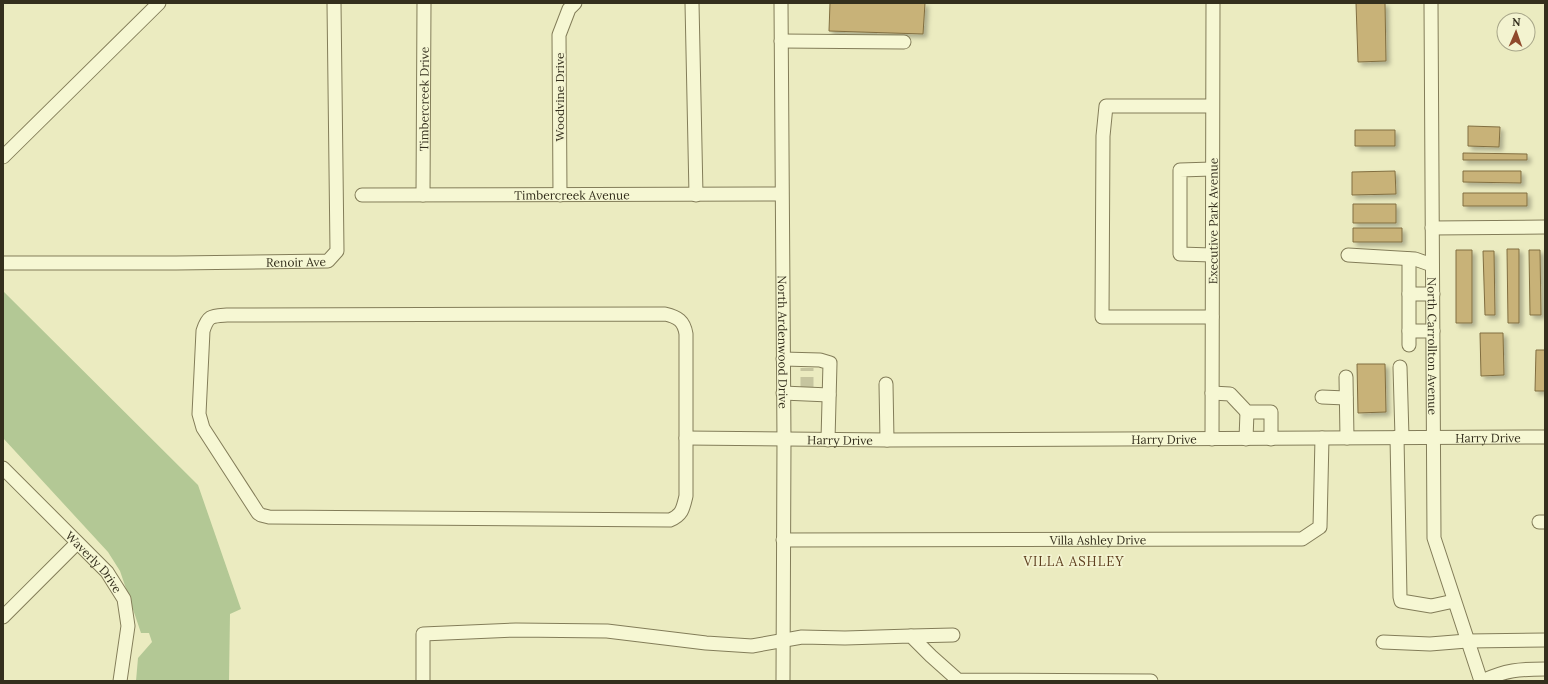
<svg xmlns="http://www.w3.org/2000/svg" width="1548" height="684" font-family="Lora,serif">
  <style>
    .green { fill: #b3c895 }
    .building { fill: #c8b278; stroke: #816e40; filter: url(#shadow) }
    .lines { fill: none; stroke-linecap: round; stroke-linejoin: round }
    .minor-tunnel { stroke: #c6c59f; stroke-width: 13; stroke-dasharray: 13 6; stroke-linecap: butt }
    .minor-casing { stroke: #837d59; stroke-width: 15 }
    .minor { stroke: #f6f7d3; stroke-width: 13 }
    .labels { text-anchor: middle; dominant-baseline: central; stroke-width: 3.5; stroke-linejoin: round; paint-order: stroke }
    .street-label { font-size: 12px; fill: #342f1d; stroke: #f3f3d0 }
    .neighbourhood-label { font-size: 13px; letter-spacing: 1px; fill: #5e3f1f; stroke: #f3f3d0 }
  </style>
  <defs>
    <filter id="shadow"><feDropShadow dx="3.5" dy="3.5" stdDeviation="2" flood-color="#0004"/></filter>
  </defs>
  <rect width="100%" height="100%" fill="#ebebc0"/>
  <path class="green" d="M3,291l195,194 43,124 -11,5 -1,67h-93l2,-23 14,-16 -3,-9h-8l-21,-62 -12,-19 -105,-114z"/>
  <path class="building" d="M830,3h95l-2,31 -94,-3z
    M1356,3h29l1,58 -28,1z
    M1468,126l32,1 -1,20 -31,-1z
    M1355,130h40v16h-40z
    M1463,153l64,1v6h-64z
    M1395,171l1,23 -44,1v-23z
    M1463,171h58v12l-58,-1z
    M1463,193h64v13h-64z
    M1353,204h43v19h-43z
    M1353,228h49v14h-49z
    M1507,249h12v74h-11z
    M1456,250h16v73h-16z
    M1529,250h11l1,65h-11z
    M1483,251h11l1,64h-10z
    M1480,333h23l1,42 -23,1z
    M1536,350h9v41h-10z
    M1357,364h28l1,48 -28,1z"/>
  <g class="lines">
    <path class="minor-tunnel" d="M807,390v-22"/>
    <g class="minor-casing">
      <g id="minor">
        <path d="M692,3l4,192"/>
        <path id="s1" d="M781,3l3,437 -1,241"/>
        <path id="s2" d="M1431,3l3,535 47,143"/>
        <path d="M781,41l123,1"/>
        <path d="M3,157l156,-154"/>
        <path id="s3" d="M362,195l419,-1"/>
        <path id="s4" d="M423,195l1,-192"/>
        <path d="M560,195l-1,-160 10,-26 6,-6"/>
        <path d="M1432,228l113,-1"/>
        <path d="M1212,255l-32,-1v-84l32,-1"/>
        <path d="M1348,255l67,4 17,6"/>
        <path d="M1409,259v86"/>
        <path id="s5" d="M3,263h173l152,-2 9,-10 -3,-248"/>
        <path d="M1409,294h24"/>
        <path d="M665,314c13,3 19,7 21,20v162c-3,13 -4,19 -16,24l-401,-3 -8,-2 -3,-2 -55,-85 -4,-14 4,-83c5,-16 9,-15 24,-16z"/>
        <path d="M1212,317h-110l1,-181 3,-30h106"/>
        <path d="M1409,331h24"/>
        <path d="M783,359l37,1 10,3 -2,77"/>
        <path d="M1400,367l2,70"/>
        <path d="M1346,377l1,61"/>
        <path d="M886,384l1,56"/>
        <path d="M783,393l46,2"/>
        <path d="M1212,393l18,1 17,18h24v27"/>
        <path d="M1322,397l24,1"/>
        <path d="M1397,437l3,160 1,4 30,5 23,-5"/>
        <path id="s6" d="M686,438l201,2 658,-3"/>
        <path id="s7" d="M1212,439l1,-436"/>
        <path d="M1246,439l1,-27"/>
        <path id="s8" d="M3,468l104,104 17,27 4,27 -8,55"/>
        <path d="M1539,522h6"/>
        <path id="s9" d="M783,540l519,-1 18,-12 2,-89"/>
        <path d="M3,617l74,-74"/>
        <path d="M911,636l42,-1"/>
        <path d="M1383,642l47,2 37,-3 78,-1"/>
        <path d="M423,681v-47l93,-4 91,1 99,12 46,3 50,-9 43,1 66,-2 20,20 27,24 193,1"/>
        <path d="M1482,681c24,-11 37,-12 63,-12"/>
      </g>
    </g>
    <use href="#minor" class="minor"/>
  </g>
  <g class="labels">
    <g class="street-label">
      <text transform="translate(559 97) rotate(-90)">Woodvine Drive</text>
      <text stroke="none"><textPath href="#s4" startOffset="96">Timbercreek Drive</textPath></text>
      <text stroke="none"><textPath href="#s3" startOffset="210">Timbercreek Avenue</textPath></text>
      <text stroke="none"><textPath href="#s7" startOffset="218">Executive Park Avenue</textPath></text>
      <text stroke="none"><textPath href="#s5" startOffset="293">Renoir Ave</textPath></text>
      <text stroke="none"><textPath href="#s1" startOffset="339">North Ardenwood Drive</textPath></text>
      <text stroke="none"><textPath href="#s2" startOffset="343">North Carrollton Avenue</textPath></text>
      <text stroke="none"><textPath href="#s6" startOffset="802">Harry Drive</textPath></text>
      <text stroke="none"><textPath href="#s6" startOffset="478">Harry Drive</textPath></text>
      <text stroke="none"><textPath href="#s6" startOffset="154">Harry Drive</textPath></text>
      <text stroke="none"><textPath href="#s9" startOffset="315">Villa Ashley Drive</textPath></text>
      <text stroke="none"><textPath href="#s8" startOffset="131">Waverly Drive</textPath></text>
    </g>
    <g class="neighbourhood-label">
      <text x="1074" y="561">VILLA ASHLEY</text>
    </g>
  </g>
  <rect width="1548" height="684" fill="none" stroke="#342f1d" stroke-width="8"/>
  <g transform="translate(1516 32) rotate(2)"><circle r="19" fill="#f3f3d0" stroke="#a7a588"/>
  <path d="M0-3L7 15L0 10L-7 15Z" fill="#8f4a2c"/>
  <text y="-6" font-size="11" font-weight="bold" text-anchor="middle" fill="#342f1d">N</text>
  </g>
</svg>
